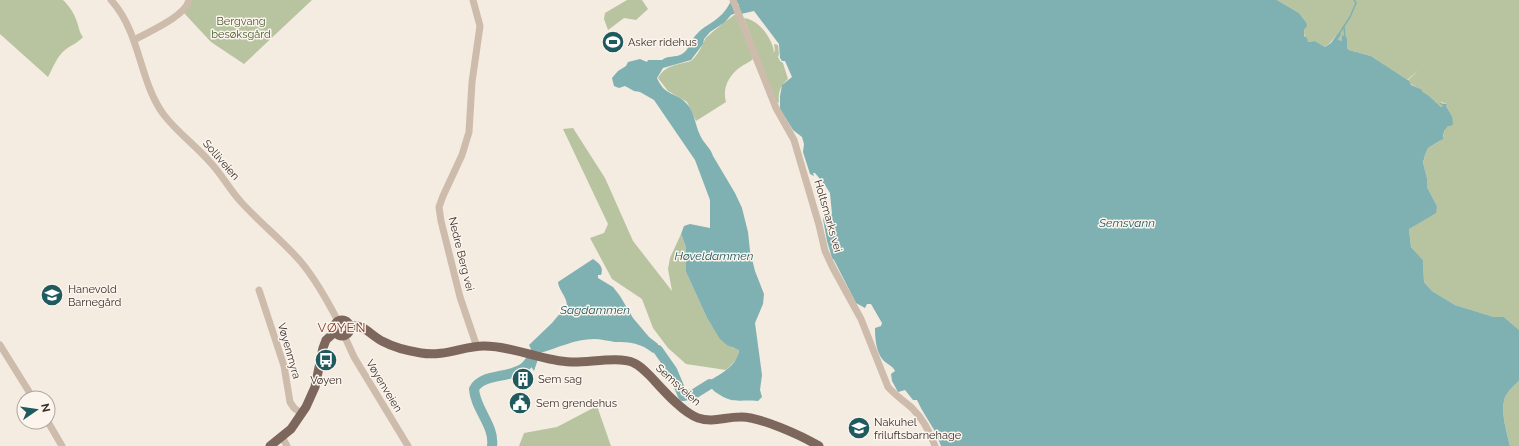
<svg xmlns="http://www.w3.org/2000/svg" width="1519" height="446" font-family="Raleway,sans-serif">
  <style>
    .green { fill: #b8c4a0 }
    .water { fill: #7fb0b2 }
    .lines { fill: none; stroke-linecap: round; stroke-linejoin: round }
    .stream { stroke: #7fb0b2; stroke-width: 1.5 }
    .river { stroke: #7fb0b2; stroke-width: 10 }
    .minor { stroke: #cdbbac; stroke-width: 7 }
    .major { stroke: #7d675c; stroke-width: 9 }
    .labels { text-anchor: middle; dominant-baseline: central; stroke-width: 3; stroke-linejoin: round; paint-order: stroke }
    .park-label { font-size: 11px; fill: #4a5a2e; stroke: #fbf5ee }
    .poi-label { font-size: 11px; fill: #3b302b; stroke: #fbf5ee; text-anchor: start }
    .street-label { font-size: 11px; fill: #3b302b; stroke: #fbf5ee }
    .water-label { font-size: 12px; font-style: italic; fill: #1f5a5e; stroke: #fbf5ee }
    .quarter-label { font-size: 13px; letter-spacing: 1px; fill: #8c3b22; stroke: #fbf5ee }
  </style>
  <rect width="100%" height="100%" fill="#f4ebe1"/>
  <path class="green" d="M0,0h63c7,7 11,13 14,22 2,5 2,10 6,15 -5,6 -12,8 -18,13 -8,6 -12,18 -17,27l-48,-43z
    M190,0h122l-68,64 -33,-22 -27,-29z
    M627,0h15l6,9 -12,11 -12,-2 -16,12 -4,-11 1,-6z
    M1277,0h242v330l-15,-13h-10l-39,-12 -23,-14 -8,-9 -1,-22 -12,-13 -2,-18 28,-23 -10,-19v-9l-4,-14 2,-9 3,-7 12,-7 4,-5v-5l8,-12v-3l-6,-10 1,-2 -6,-2 2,5h-2l-13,-12 -5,-3 -2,-3c-5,-2 -10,-4 -14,-8l12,-11 -12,10 -36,-24 -22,-6 -2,-2v-10l-7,4 -2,-2 2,-4 -2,-3 -8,10 -5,4 -10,-6 -7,1c-6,-9 -4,-10 -2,-20l-7,-9z
    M736,14l17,45c-4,4 -9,5 -14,9 -10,8 -17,20 -13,34l-30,19 -9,-19 -19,-11 -10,-13c6,-11 14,-12 25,-15 3,-1 7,-1 9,-3 6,-5 10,-14 13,-21 2,-3 28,-24 31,-25z
    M744,18c15,2 27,19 30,33l-2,2 3,-2 -1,-7 4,1 1,9 -1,3 2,4 3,2 5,16c-8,7 -10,13 -9,24l-4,-3z
    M573,128l32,50 28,63 39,50 -4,-22 2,-11 11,-24 5,13v25l21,46 5,8 21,22 6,1 -1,9 -12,12 -40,-6 -18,-16 -15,-20 -11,-29 -30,-20 -22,-41 14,-5 4,-9 -45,-95z
    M1519,381v65h-9c-3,-12 -9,-33 -6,-45 1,-7 9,-15 15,-20z
    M597,406l14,40h-92l5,-13 33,-6z"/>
  <path class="water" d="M735,0h542l22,13 7,9 1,4 -3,4v6l3,2 1,4 7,-1 10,6 6,-4 7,-10 3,1 -3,6 4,1v-6l5,3v10l2,2 22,6 38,25 2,4 10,4 2,3 5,3 13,12 2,-1 -4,-3 8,1 -1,2 6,10 1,8 -2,2h-3l-4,5 -1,8 -15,9 -3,7 -2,8 4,15v9l10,19 -1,7 -27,16 2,18 12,13 1,22 8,9 23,14 39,12h10l15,13v51c-6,5 -14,13 -15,20 -3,12 3,33 6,45h-569l-5,-13 -14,-23 -5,-10h-4l-8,-10 -7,2 -6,-11 -1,-7 4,-3c-2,-5 -8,-7 -12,-11 -7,-8 -8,-22 -8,-32l6,-2 1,-3 -11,-19h-4l-2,4 -9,-5 -22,-43 -2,-2 -5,-17 -4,-22 2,-5h4l2,1 1,-1 -2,-21 -5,-8 -10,-12h-2l1,3 -4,-2 -7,-22 1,-8 -2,-7 -9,-7 -13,-21v-13l2,-11 10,-8 -7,-16h-3l-2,-3 -1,-14 -25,-33 -13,3 -4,-8 2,-1v-1h-2z
    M731,1l5,12 -5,2 -6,7 -15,10 -6,7 -1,5 -12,16 -28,8 -6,10c8,19 20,14 30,26 8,9 8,21 13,31 3,8 11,13 13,21l22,37 7,15 6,24 2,19 5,20 9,23 -1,10 -8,19 7,52 -2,15 2,7 -4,4c-17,-2 -23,3 -38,-6 -8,-5 -8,-5 -11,-14 12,-7 29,-16 30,-31l-12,-5 -7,-6 -13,-21 -21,-46v-25l-5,-13 3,-8 6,-2 20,4v-28l-15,-40 -41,-60 -14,-8 -6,-1 -9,-5 -6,2 -5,-2 -2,-8 6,-7 8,-5 2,-4 12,-3 7,3 1,-2h14c6,-5 13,-2 20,-6 6,-3 9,-13 13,-18 13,-15 25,-13 36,-35z
    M593,259c6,4 11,8 8,16h-3v3l15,9 7,9 13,22 16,19 9,7v6l-5,3c-12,-10 -23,-11 -38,-11 -7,-1 -14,-3 -21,-3 -19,0 -36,9 -54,14l-6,18 -8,-12 5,-10 -2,-4 23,-22 15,-18c-1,-10 -8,-14 -9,-23z"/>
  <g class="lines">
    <path class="stream" d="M1344,26l1,13
      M1339,34l11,-17 6,-14 -2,-3"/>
    <path class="river" d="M658,350l14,20 11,26 11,-2 16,-10
      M492,446c3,-20 -17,-37 -18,-57 7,-15 34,-11 48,-20 7,-4 10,-11 14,-18"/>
    <path class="minor" d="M111,0c30,33 28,82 53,115 13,17 31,30 45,46 12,12 20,28 32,41 19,21 42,39 60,60 15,18 26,38 37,59
      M473,0l7,26 -8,56 -3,50 -7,23 -19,41 -4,11 2,14 19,76 17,50
      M733,0l43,108 18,32 25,85 6,26 8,17 28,51 27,68c7,8 16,14 24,21 10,10 18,24 23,38
      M134,40c14,-8 52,-24 55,-40
      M259,290l25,76 6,36 4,6 8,6
      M344,335l10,22 54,89
      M0,345l33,53
      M48,422l14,24
      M282,437l5,9"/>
    <path class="major" d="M334 328a8 8 0 1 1 16 0a8 8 0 1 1-16 0Z
      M349,326c17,-2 21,10 35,16 11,6 25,9 37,11 24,4 42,-7 63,-7 30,0 58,15 87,16 17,1 48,-6 63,1 7,3 13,10 18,15 11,12 31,35 46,40 15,5 27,-1 42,-1 19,-1 62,19 79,29
      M270,446l21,-17 15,-22 9,-20 8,-39 3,-8 9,-8"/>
  </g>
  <defs>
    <g id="stadium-disc" transform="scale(1.15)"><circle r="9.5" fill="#1f5a5e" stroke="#fbf5ee"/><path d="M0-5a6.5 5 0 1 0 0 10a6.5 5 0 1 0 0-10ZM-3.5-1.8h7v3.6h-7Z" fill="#fff"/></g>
    <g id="school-disc" transform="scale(1.15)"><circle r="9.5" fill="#1f5a5e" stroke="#fbf5ee"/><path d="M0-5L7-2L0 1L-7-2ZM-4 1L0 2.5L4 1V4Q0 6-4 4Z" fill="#fff"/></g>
    <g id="bus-disc" transform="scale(1.15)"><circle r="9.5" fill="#1f5a5e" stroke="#fbf5ee"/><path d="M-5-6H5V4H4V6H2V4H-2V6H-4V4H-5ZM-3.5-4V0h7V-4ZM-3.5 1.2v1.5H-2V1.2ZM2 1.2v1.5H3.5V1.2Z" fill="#fff"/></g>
    <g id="building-disc" transform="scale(1.15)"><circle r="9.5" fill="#1f5a5e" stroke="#fbf5ee"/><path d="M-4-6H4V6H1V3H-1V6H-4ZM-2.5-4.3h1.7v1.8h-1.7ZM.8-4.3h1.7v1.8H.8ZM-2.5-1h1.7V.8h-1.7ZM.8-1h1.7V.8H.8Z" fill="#fff"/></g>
    <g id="civic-disc" transform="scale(1.15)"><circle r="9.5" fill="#1f5a5e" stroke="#fbf5ee"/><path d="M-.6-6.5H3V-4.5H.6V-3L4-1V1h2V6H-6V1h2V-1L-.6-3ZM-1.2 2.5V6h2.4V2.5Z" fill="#fff"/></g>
  </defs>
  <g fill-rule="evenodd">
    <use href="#stadium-disc" x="613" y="42"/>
    <use href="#school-disc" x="52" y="295"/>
    <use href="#bus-disc" x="326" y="360"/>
    <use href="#building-disc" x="523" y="379"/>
    <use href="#civic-disc" x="520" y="403"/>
    <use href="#school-disc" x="859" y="428"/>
  </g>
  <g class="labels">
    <g class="park-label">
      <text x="241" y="21">Bergvang<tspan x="241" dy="13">besøksgård</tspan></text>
    </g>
    <g class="poi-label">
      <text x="628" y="42">Asker ridehus</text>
      <text x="68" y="289">Hanevold<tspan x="68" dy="13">Barnegård</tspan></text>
      <text x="538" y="379">Sem sag</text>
      <text x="326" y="380" text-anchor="middle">Vøyen</text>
      <text x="536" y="403">Sem grendehus</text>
      <text x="874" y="422">Nakuhel<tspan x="874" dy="13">friluftsbarnehage</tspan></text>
    </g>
    <g class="street-label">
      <text transform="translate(221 160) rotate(49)">Solliveien</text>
      <text transform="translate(828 216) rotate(74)">Holtsmarks vei</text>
      <text transform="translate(461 254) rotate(76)">Nedre Berg vei</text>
      <text transform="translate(289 351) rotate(74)">Vøyenmyra</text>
      <text transform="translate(678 385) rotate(42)">Semsveien</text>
      <text transform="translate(384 386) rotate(59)">Vøyenveien</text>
    </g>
    <g class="water-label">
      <text x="1127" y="223">Semsvann</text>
      <text x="714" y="256">Høveldammen</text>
      <text x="595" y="310">Sagdammen</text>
    </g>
    <g class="quarter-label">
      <text x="342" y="327">VØYEN</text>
    </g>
  </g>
  <g transform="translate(36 410) rotate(77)"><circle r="19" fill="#fbf5ee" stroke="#aea6a0"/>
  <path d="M0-3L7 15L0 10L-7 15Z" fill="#1f5a5e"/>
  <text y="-6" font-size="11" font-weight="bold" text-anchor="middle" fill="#3b302b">N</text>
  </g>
</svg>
